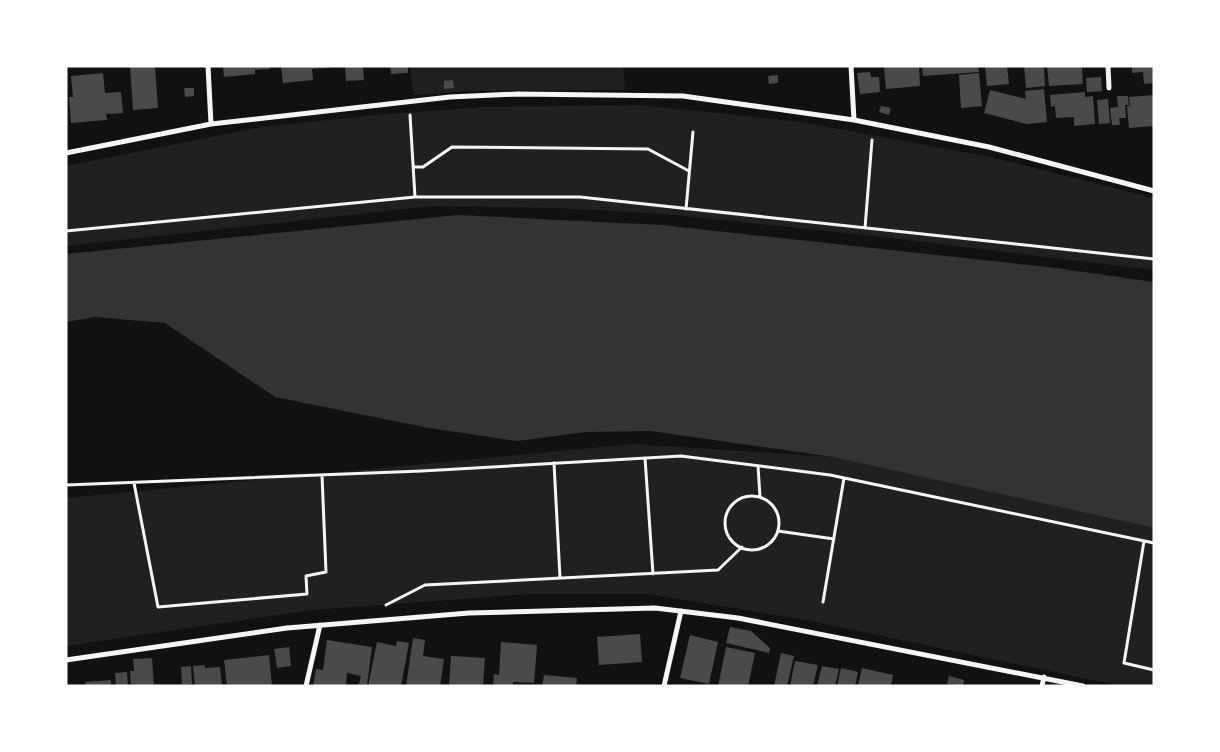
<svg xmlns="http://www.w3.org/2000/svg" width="1220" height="752" font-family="Ubuntu,sans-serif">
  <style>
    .green { fill: #202020 }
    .water { fill: #333 }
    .building { fill: #4a4a4a }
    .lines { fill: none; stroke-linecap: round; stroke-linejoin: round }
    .path { stroke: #f5f5f5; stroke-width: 3 }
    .minor { stroke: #f5f5f5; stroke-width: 5 }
  </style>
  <rect width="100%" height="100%" fill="#111"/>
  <path class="green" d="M410,66h213l2,24 -158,1 -54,4z
    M639,105l162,17 189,35 164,41v72l-290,-35 -200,-21 -107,-6 -126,-2 -365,40v-80l195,-39 114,-12 109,-8z
    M633,444l200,13 321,71v158h-33l-315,-66 -157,-26h-120l-218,16 -245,36v-148z"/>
  <path class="water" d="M458,215l204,10 394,43 98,14v246l-321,-71 -182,-26 -65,1 -69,9 -88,-13 -154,-31 -110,-74 -70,-6 -29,5v-68z"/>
  <path class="building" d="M130,66h25l3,42 -25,2z
    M223,66h47v3l-15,1v4l-31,3z
    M281,66h48v2l-17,1 1,11 -30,3z
    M345,66h18l1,14 -18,1z
    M390,66h18v7l-17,1z
    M884,66h35l1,20 -34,3z
    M922,66h56l1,6 -56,4z
    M985,66h22l2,18 -22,2z
    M1024,66h20l1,20 -19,2z
    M1047,66h35l1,18 -34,2z
    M1132,66h22v17l-10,1 -1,-12 -11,1z
    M870,72l1,5h8l1,15 -20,2 -3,-21z
    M103,73l2,20 16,-1 2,21 -17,1 1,6 -36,3 -2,-26h4l-2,-21z
    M979,73l3,33 -21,2 -2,-33z
    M778,75v8l-9,1 -1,-8z
    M1101,77l1,14 -15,1 -1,-14z
    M453,80l1,8 -10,1v-8z
    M184,88h10v8l-9,1z
    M1044,89l3,33 -20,2 -43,-11 6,-23 36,9 -1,-8z
    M1085,92v5l8,-1 2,28 -21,2v-9l-18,1 -1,-12 -4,1 -1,-12z
    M1154,95v31l-25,2 -2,-22h3l-1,-9z
    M1117,96h11l1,9h-4l1,13h-7l1,7h-8l-2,-17 8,-1z
    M1108,99l2,24 -11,1 -2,-24z
    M881,106l10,2 -2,7 -10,-3z
    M730,627l21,4 19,17 -1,5 -43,-10z
    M640,634l2,28 -43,3 -2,-28z
    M690,635l28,7 -9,42 -29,-6z
    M413,638l12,2 -2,16 21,3 -4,27h-34z
    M327,640l45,7 -5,38 -8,-1 2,-8 -14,-3 -1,13h-33l3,-17 7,1z
    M397,641l12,2 -8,43h-33l9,-44 19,4z
    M501,642l36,3 -3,38 -21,-1v4h-20l1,-12 5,1z
    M289,647l2,19 -14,2 -3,-19z
    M726,647l29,6 -7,33h-30z
    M781,653l13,3 -7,30h-13z
    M269,655l3,30 -45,1 -3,-26z
    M451,656l34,2 -2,28h-34z
    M152,658l2,28h-23l-1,-15h4l-1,-12z
    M795,661l23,4 -5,21h-23z
    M205,665v3l15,-1 2,19h-27l-2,-20z
    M191,666l1,18 -10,1 -1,-18z
    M822,666l17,3 -4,17h-18z
    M841,668l17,4 -3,14h-18z
    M862,668l31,7 -2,11h-33z
    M127,672l1,14h-12l-1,-13z
    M544,675l33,3 -1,8h-34z
    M949,676l15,4 -1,6 -16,-2z
    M111,680v6h-25l-1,-4z"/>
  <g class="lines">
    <path class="path" d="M410,115l5,82
      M414,167h9l29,-20 196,2 41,22
      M686,209l7,-77
      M865,228l7,-88
      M66,231l349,-34h165l574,62
      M645,458l8,116
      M554,463l6,115
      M758,466l2,31
      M134,483l24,124 149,-13 -1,-18 20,-4 -4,-97
      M66,485l356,-14 259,-15 149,19 324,68
      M725 523a27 27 0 1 1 54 0a27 27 0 1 1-54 0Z
      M778,531l56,8
      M1144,541l-20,122 30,7
      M823,602l21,-124
      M386,605l39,-20 293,-15 24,-23"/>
    <path class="minor" d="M208,66l3,58
      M851,66l3,54
      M1108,66l1,22
      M66,153l145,-29 239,-27 68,-3 165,2 171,24 135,27 165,44
      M66,660l221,-32 182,-15 186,-5 83,10 345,68
      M306,686l14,-61
      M664,686l17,-75
      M1042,686l2,-9"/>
  </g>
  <rect width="1220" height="752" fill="none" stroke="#ffffff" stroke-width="135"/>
</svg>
